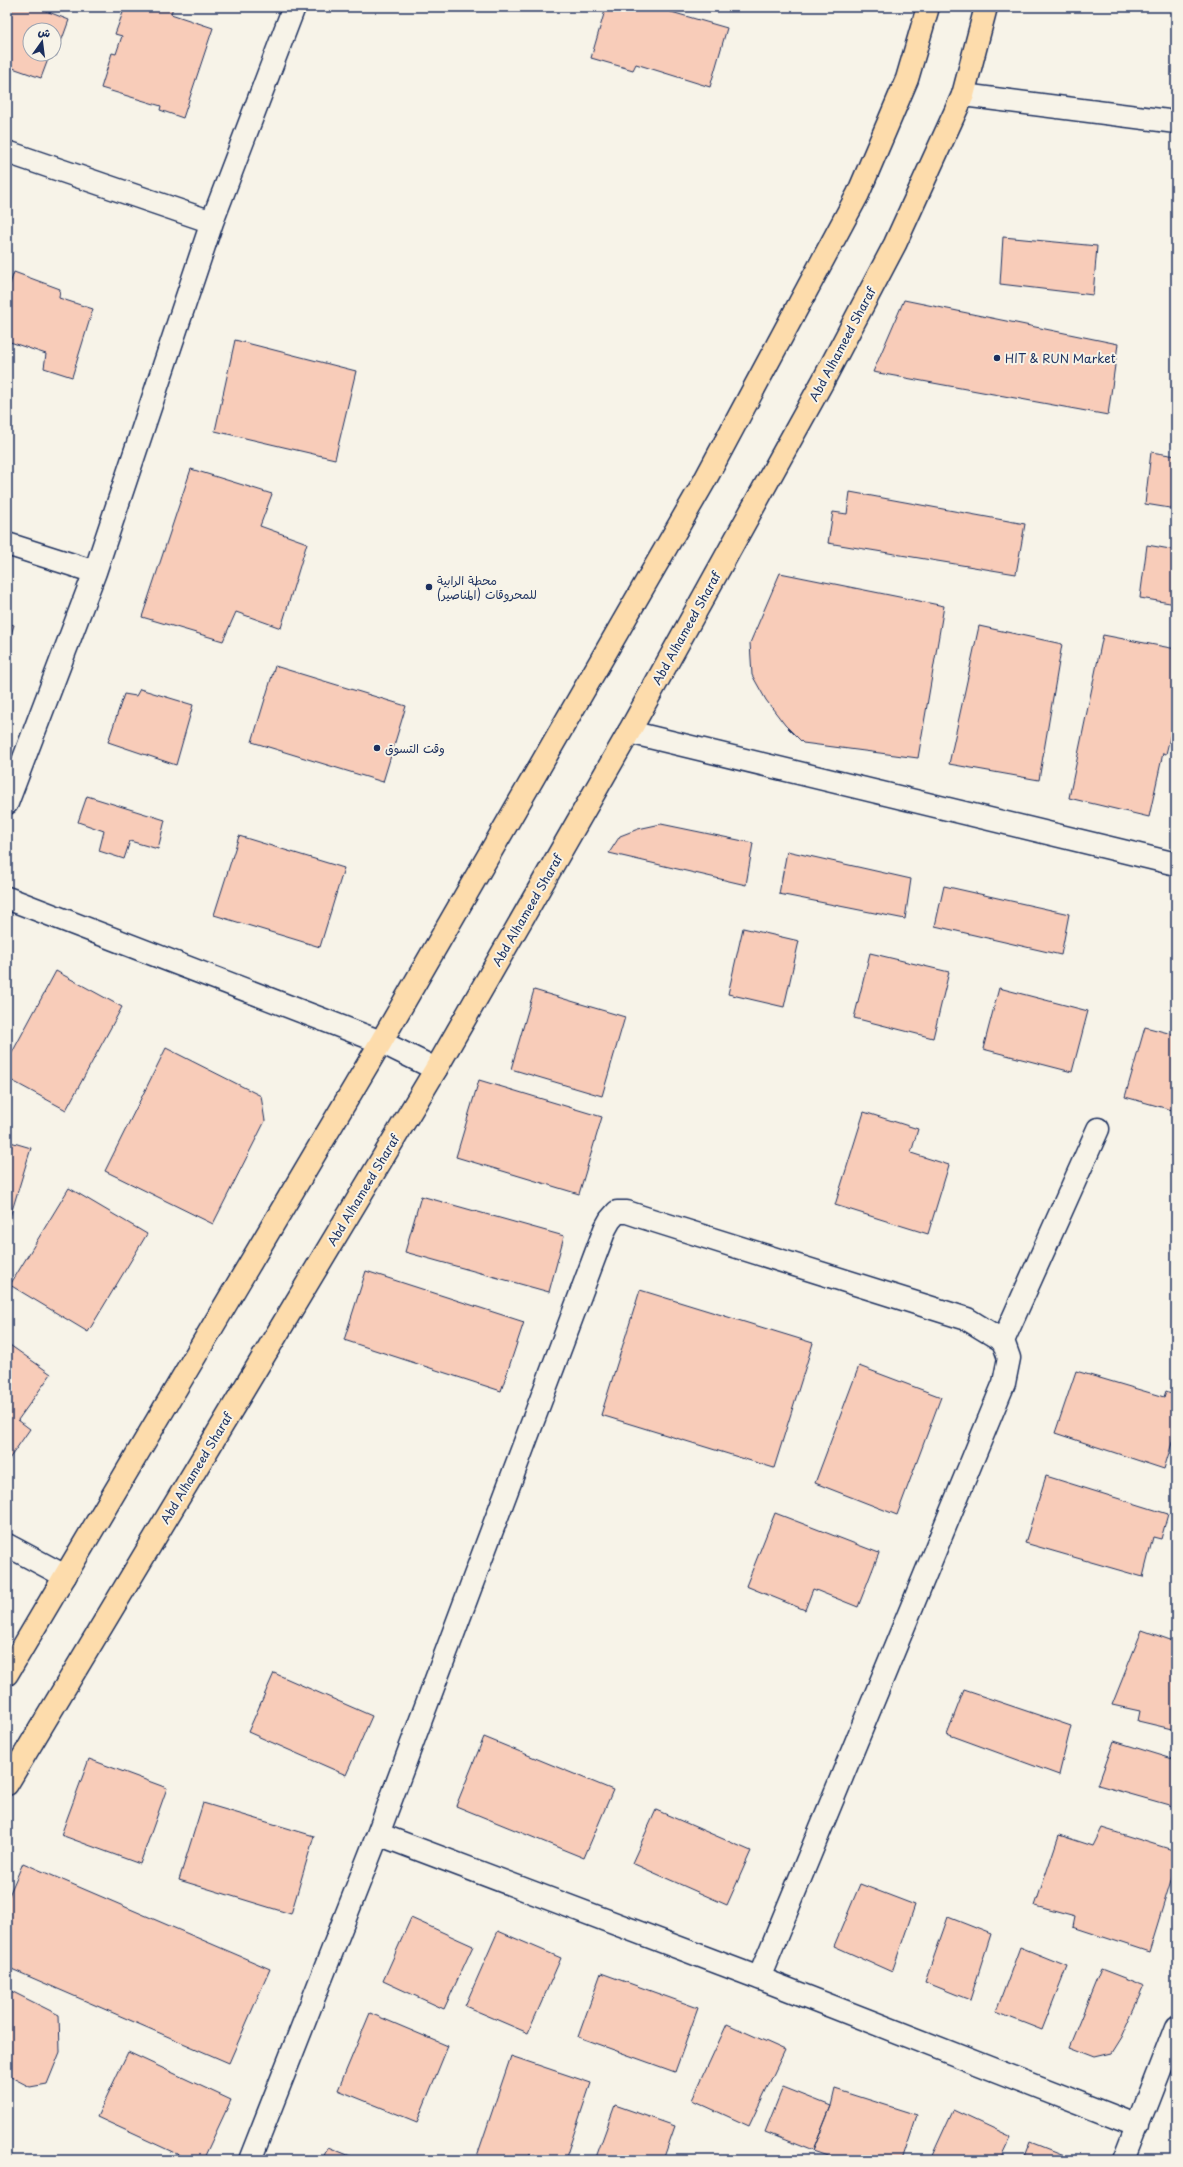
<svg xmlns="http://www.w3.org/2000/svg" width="1183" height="2167" font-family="'Playpen Sans','Playpen Sans Arabic',sans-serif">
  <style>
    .building { fill: #f8ccb9; stroke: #1b2f5e }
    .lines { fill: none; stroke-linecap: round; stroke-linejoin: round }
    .minor-casing { stroke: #1b2f5e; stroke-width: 25 }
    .primary-casing { stroke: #1b2f5e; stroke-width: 25 }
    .minor { stroke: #f7f3e8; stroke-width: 22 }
    .primary { stroke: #fddcac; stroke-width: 22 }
    .poi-dot { fill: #1b2f5e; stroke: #f7f3e8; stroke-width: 1.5 }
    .labels { text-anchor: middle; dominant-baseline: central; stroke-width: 4; stroke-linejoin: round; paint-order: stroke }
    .street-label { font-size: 12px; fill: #1b2f5e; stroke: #f7f3e8 }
    .poi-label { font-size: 12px; fill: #1b2f5e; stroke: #f7f3e8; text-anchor: start }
  </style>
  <rect width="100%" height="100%" fill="#f7f3e8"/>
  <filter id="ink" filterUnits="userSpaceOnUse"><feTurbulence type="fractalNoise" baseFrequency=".025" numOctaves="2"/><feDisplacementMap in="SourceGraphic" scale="8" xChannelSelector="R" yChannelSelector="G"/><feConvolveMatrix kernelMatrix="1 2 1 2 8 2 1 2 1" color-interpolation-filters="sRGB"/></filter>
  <g filter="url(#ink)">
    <path class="building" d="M7,7h29l33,13 -13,36 -6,-2h4v-24h-24v24h20l-9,24 -34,-12z
      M125,7h48l-2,7 42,14 -30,90 -23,-8 1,-4 -60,-18 11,-35 4,1 6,-18 -7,-2z
      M606,7h48l73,21 -17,59 -74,-23 -3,6 -42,-12z
      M1173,149l3,1v66l-4,-1z
      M1003,237l94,9 -4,49 -93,-11z
      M14,272l46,17 -1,9 34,11 -21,68 -28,-9 2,-14 -39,-13v-48z
      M904,300l214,44 -10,71 -235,-43z
      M235,340l121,31 -21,88 -120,-28z
      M1151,452l25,4v53l-31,-5z
      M191,469l81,25 -12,32 47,17 -26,85 -45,-16 -13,29 -81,-24z
      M850,492l175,32 -9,50 -188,-31 5,-31 14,2z
      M1147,545l29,5v54l-36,-6z
      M780,573l164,33 -26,152 -115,-15 -18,-18 -19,-25 -14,-25 -2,-32z
      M7,623l7,2 -7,23z
      M979,626l83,18 -23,136 -90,-16z
      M1103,635l73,14v85l-5,-1 -5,21 -3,-1 -14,64 -80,-19z
      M275,666l131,40 -23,76 -131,-40z
      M140,689l53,16 -17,60 -68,-23 16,-48 12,2z
      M87,796l78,24 -7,29 -28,-8 -6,18 -25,-8 5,-20 -26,-9z
      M661,824l92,19 -7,42 -137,-32 11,-17 18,-7z
      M239,836l105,32 -24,79 -106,-32z
      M787,851l124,28 -6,40 -126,-25z
      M944,886l125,28 -8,41 -126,-29z
      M743,928l56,13 -15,66 -56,-13z
      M870,953l79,19 -16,66 -79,-20z
      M56,971l66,36 -56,103 -59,-32v-16z
      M999,988l89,23 -16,61 -89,-23z
      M534,990l91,27 -23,79 -91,-27z
      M1145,1027l31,8v61l-4,14 -47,-13z
      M166,1048l95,48 4,25 -52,103 -108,-53z
      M479,1080l123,37 -23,77 -123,-37z
      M864,1112l54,17 -7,24 38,12 -21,69 -93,-29z
      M7,1141l24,7 -24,79z
      M69,1188l78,46 -59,98 -78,-47z
      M421,1196l143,40 -15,56 -144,-40z
      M366,1271l158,51 -23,69 -157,-51z
      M640,1290l173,53 -39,125 -173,-53z
      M7,1343l44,31 -33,46 12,9 -23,33z
      M859,1366l82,31 -44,118 -82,-32z
      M1076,1371l88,26 2,-6 10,4v35l-12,39 -109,-36z
      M1046,1476l122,38 -7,25 -8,-2 -10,40 -118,-34z
      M775,1513l104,40 -21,54 -45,-18 -8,21 -59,-24z
      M1142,1630l34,12v88l-38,-9 2,-10 -28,-6z
      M274,1673l98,43 -26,59 -98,-43z
      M964,1690l107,36 -12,49 -112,-41z
      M484,1737l129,53 -29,68 -128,-52z
      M1114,1741l62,19v47l-78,-22z
      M89,1759l78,29 -27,76 -79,-29z
      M203,1803l111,33 -23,78 -112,-34z
      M656,1810l95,41 -24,54 -95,-42z
      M1102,1828l74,23v13l-27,88 -76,-25 2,-10 -40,-11 24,-71 34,11z
      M23,1863l247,106 -41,94 -222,-96v-67z
      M860,1884l55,21 -23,67 -58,-26z
      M948,1917l43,17 -21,66 -45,-18z
      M411,1918l62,28 -29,63 -61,-28z
      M498,1931l63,27 -33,75 -63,-27z
      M1020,1947l47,19 -25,64 -46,-18z
      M1101,1969l44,17 -23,51 -10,16 -17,4 -26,-10z
      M601,1973l97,35 -23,64 -97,-35z
      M7,1989l52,26 1,37 -13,32 -17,3 -23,-12z
      M370,2013l78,33 -31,76 -79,-32z
      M727,2024l58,26 -36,76 -57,-26z
      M128,2052l103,48 -28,60h-13l-93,-43z
      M511,2056l80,27 -26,77h-18l-17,-6 -2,6 -52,-1z
      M783,2087l48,19 -18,45 -48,-19z
      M835,2089l82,26 -15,45h-63l-26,-9 18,-45z
      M615,2105l60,21 -12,34h-68z
      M953,2110l58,27 -11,23h-70z
      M1030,2142l46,18h-53z
      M328,2147l32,13h-38z"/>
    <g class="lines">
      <g class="minor-casing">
        <path id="minor" d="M963,95l213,27
          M7,152l205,70
          M7,544l88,28
          M629,732l547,132
          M7,803l88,-231 117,-350 82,-215
          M7,898l374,144 55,27
          M1003,1341l95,-212
          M7,1545l58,31
          M378,1834l381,144 379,148
          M250,2160l128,-326 227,-605 5,-9 7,-8h10l15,5 325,102 36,22 6,17 -5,25 -245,595
          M1124,2160l52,-134"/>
      </g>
      <g class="primary-casing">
        <path id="primary" d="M7,1674l374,-632 324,-562 153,-286 49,-115 21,-72
          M7,1784l429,-715 193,-337 194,-351 72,-137 68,-149 23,-88"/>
      </g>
      <use href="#minor" class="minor"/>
      <use href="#primary" class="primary"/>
    </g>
  </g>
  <g class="poi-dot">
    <circle cx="997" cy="358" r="4"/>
    <circle cx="429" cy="587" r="4"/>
    <circle cx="377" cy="748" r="4"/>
  </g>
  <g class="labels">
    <g class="street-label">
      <text transform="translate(842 344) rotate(-62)">Abd Alhameed Sharaf</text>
      <text transform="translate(686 628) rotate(-61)">Abd Alhameed Sharaf</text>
      <text transform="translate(527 910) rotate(-60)">Abd Alhameed Sharaf</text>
      <text transform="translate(363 1190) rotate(-59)">Abd Alhameed Sharaf</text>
      <text transform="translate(196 1468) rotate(-59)">Abd Alhameed Sharaf</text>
    </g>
    <g class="poi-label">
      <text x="1005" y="358">HIT &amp; RUN Market</text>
      <text x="437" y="580">محطة الرابية<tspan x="437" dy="14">للمحروقات (المناصير)</tspan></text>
      <text x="385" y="748">وقت التسوق</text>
    </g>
  </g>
  <rect width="1183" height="2167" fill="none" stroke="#f7f3e8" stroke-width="24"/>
  <rect x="12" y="12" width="1159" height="2143" fill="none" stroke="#1b2f5e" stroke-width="1.5" filter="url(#ink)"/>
  <g transform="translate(42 42) rotate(14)"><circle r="19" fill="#f7f3e8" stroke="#9fa5b1"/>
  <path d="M0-3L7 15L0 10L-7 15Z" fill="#1b2f5e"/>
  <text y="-6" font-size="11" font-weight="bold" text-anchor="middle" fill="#1b2f5e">ش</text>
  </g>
</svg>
